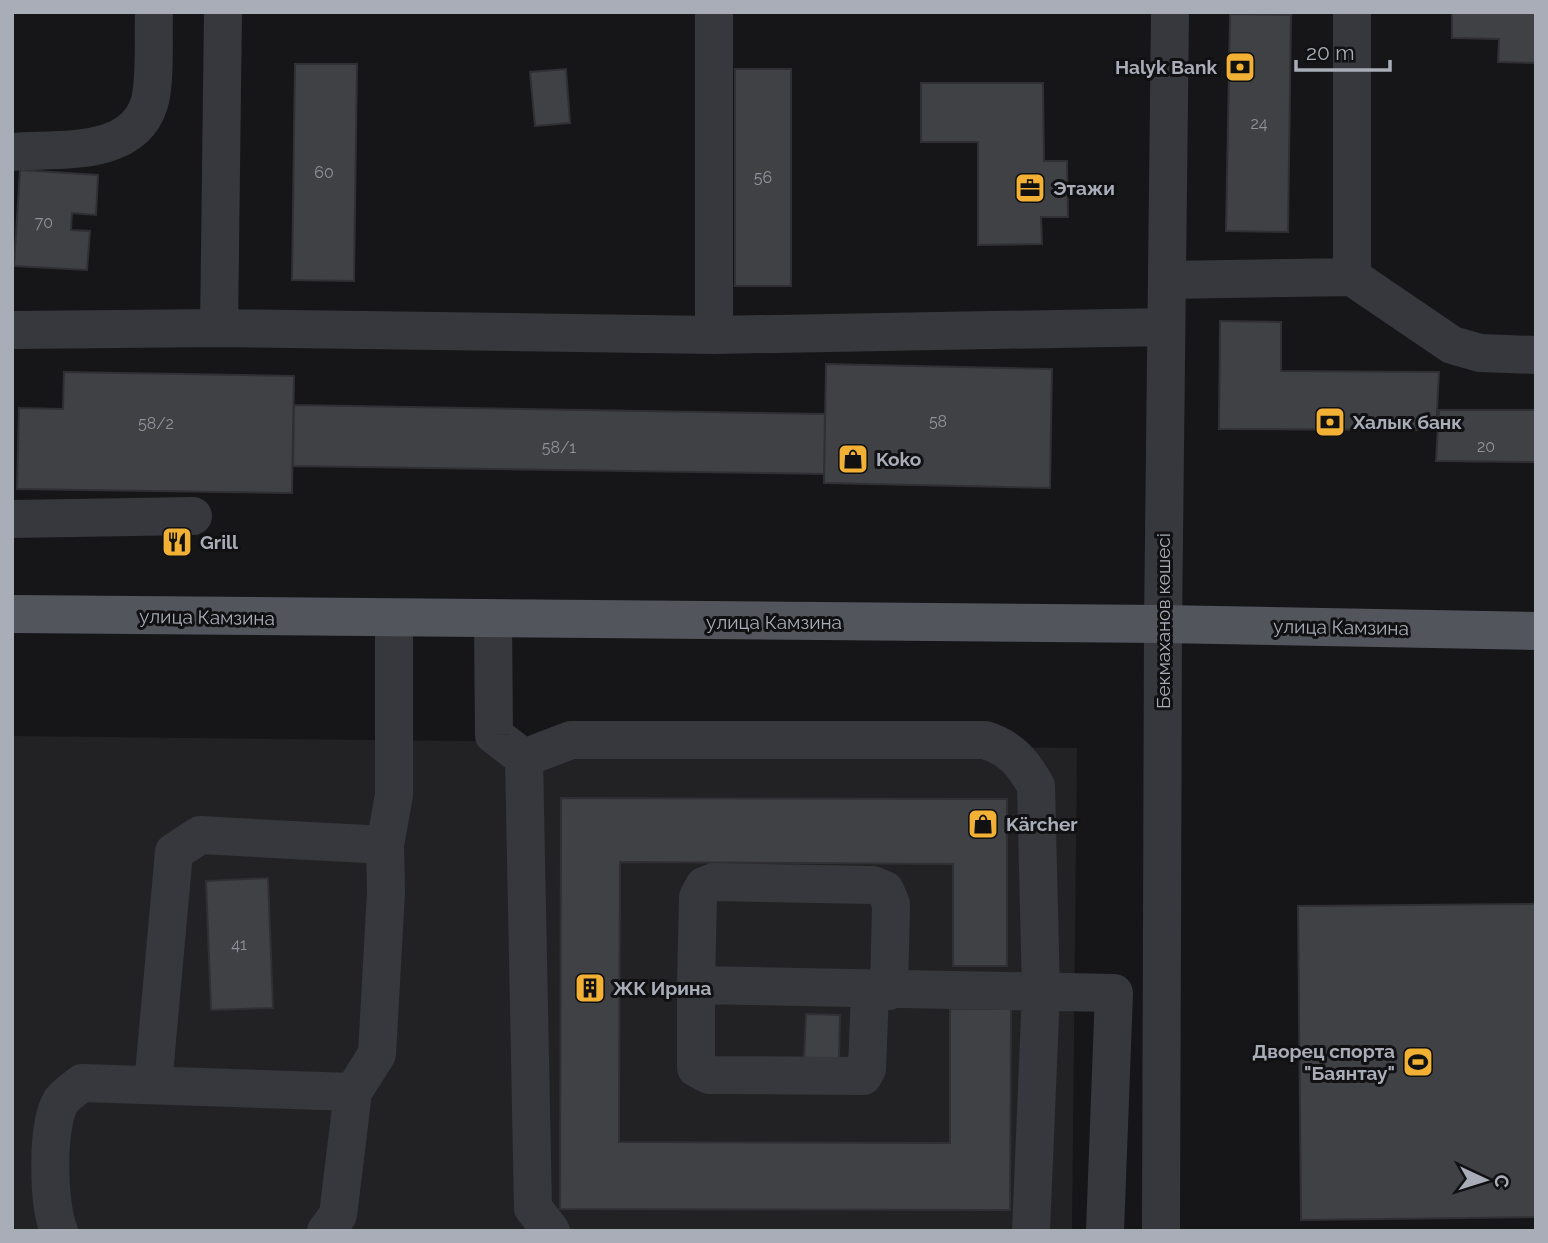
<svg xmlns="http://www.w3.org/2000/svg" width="1548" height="1243" font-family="Raleway,sans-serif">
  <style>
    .built { fill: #222225 }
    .building { fill: #404145; stroke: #303034; stroke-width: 2 }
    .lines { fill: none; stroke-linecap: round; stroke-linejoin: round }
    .minor { stroke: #37383d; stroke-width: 38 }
    .major { stroke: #53555c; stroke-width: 38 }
    .labels { text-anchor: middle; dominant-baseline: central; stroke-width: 6; stroke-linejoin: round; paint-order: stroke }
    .number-label { font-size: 16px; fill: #8e929b }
    .poi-label { font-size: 19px; font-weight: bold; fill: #a8adb8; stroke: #111113; text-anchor: start }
    .street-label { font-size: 19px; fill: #a8adb8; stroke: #111113 }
  </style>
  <rect width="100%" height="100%" fill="#161618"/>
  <path class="built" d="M12,736l1065,12 -5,483h-1060z"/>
  <path class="building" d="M1230,12h61v3l-61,-1z
    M1452,12h84v51l-38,-1 1,-23 -47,-1z
    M1230,14l61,1 -3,217 -62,-1z
    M295,64h62l-3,217 -62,-1z
    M566,69l4,54 -35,3 -5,-54z
    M735,69h56v217h-56z
    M921,83h122l1,78h23l1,56h-27l1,27 -64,1v-103h-57z
    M20,170l78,5 -2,40 -24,-2 -1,17 19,1 -3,39 -73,-4z
    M1220,321l61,1v49l158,1 -3,58 -217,-1z
    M826,364l226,5 -2,119 -226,-5z
    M64,372l230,4 -2,117 -275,-4 2,-81 44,1z
    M294,405l531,9 -1,60 -531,-8z
    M1439,410h97v52l-100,-1z
    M561,798l446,1v167h-54v-102l-333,-2 -1,280 331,1v-134h61l-1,201 -450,-1z
    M268,878l5,130 -62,2 -5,-129z
    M1536,904v313l-235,3 -3,-314z
    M806,1014l34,1 -1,44 -35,-1z"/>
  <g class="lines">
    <path class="minor" d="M714,12v323
      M1352,12v265
      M12,152c46,-4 120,6 137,-48 7,-21 4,-68 5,-92
      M1167,280l185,-3 100,68 28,8 56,2
      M219,328l4,-316
      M12,330l207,-2 495,7 452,-8
      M12,519l181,-3
      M493,621l1,114 30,23 9,450 18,23
      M524,758l47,-18h414c26,8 38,23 51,46l5,206 -10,239
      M696,985l2,-88 6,-11 10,-4 159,3 12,5 6,14 -2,87
      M870,991l-3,78 -4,7 -154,-1 -13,-7v-83l418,8 -9,238
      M153,1085l21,-233 26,-17 185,10 9,-50v-175
      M59,1231c-11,-26 -13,-105 2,-130 5,-7 15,-13 21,-18l271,9
      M326,1231l12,-16 15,-123 24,-38 9,-162 -1,-47
      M1161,1231l2,-607 7,-612"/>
    <path class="major" d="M12,614l1151,10 373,7"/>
  </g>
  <defs>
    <g id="bank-square" transform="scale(1.575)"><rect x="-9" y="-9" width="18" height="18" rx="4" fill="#f2b134" stroke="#111113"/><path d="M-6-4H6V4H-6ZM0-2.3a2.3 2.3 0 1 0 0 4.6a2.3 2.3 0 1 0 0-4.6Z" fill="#111"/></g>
    <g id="office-square" transform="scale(1.575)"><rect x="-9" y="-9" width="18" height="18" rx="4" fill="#f2b134" stroke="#111113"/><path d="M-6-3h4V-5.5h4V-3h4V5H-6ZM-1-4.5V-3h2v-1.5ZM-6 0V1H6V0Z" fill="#111"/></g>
    <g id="shop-square" transform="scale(1.575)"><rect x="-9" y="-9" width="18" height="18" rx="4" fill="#f2b134" stroke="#111113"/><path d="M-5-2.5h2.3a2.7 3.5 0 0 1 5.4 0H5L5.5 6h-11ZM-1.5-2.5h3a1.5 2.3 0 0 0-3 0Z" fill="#111"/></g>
    <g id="restaurant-square" transform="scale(1.575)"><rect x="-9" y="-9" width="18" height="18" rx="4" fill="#f2b134" stroke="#111113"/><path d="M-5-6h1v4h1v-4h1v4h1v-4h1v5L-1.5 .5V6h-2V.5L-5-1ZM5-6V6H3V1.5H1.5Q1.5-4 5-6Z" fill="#111"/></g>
    <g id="building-square" transform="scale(1.575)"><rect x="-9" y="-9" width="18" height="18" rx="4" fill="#f2b134" stroke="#111113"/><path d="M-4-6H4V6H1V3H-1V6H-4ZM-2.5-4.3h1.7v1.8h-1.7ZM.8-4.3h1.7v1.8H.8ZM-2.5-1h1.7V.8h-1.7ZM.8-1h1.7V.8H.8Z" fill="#111"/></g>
    <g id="stadium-square" transform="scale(1.575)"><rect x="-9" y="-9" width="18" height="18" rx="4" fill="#f2b134" stroke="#111113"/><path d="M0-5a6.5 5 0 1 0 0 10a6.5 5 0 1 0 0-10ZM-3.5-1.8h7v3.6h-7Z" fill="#111"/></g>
  </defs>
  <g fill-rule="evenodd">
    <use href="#bank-square" x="1240" y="67"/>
    <use href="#office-square" x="1030" y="188"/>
    <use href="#bank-square" x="1330" y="422"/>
    <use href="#shop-square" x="853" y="459"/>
    <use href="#restaurant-square" x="177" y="542"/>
    <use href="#shop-square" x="983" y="824"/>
    <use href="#building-square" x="590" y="988"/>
    <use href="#stadium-square" x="1418" y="1062"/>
  </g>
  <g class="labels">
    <g class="number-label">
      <text x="1259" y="123">24</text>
      <text x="324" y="172">60</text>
      <text x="763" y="177">56</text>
      <text x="44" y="222">70</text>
      <text x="938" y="421">58</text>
      <text x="156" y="423">58/2</text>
      <text x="1486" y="446">20</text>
      <text x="559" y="447">58/1</text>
      <text x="239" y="944">41</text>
    </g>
    <g class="poi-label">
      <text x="1217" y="67" text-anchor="end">Halyk Bank</text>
      <text x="1053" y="188">Этажи</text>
      <text x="1353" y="422">Халык банк</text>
      <text x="876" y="459">Koko</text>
      <text x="200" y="542">Grill</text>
      <text x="1006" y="824">Kärcher</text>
      <text x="613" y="988">ЖК Ирина</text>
      <text x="1395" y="1051" text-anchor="end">Дворец спорта<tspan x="1395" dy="22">"Баянтау"</tspan></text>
    </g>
    <g class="street-label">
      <text transform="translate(207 617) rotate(1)">улица Камзина</text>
      <text transform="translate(1163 621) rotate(-90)">Бекмаханов көшесі</text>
      <text x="774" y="622">улица Камзина</text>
      <text transform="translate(1341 627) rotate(1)">улица Камзина</text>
    </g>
  </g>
  <rect width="1548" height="1243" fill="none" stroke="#a8adb8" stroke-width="28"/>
  <g transform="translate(1485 1180) rotate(94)" stroke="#111113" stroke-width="5" paint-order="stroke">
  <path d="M0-5L12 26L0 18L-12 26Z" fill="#a8adb8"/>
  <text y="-10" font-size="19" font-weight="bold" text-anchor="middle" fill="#a8adb8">С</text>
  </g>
  <path d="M1296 60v10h94v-10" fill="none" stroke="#a8adb8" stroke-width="3.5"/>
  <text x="1306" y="60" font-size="21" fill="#a8adb8" stroke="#111113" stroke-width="5" paint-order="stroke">20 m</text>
</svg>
